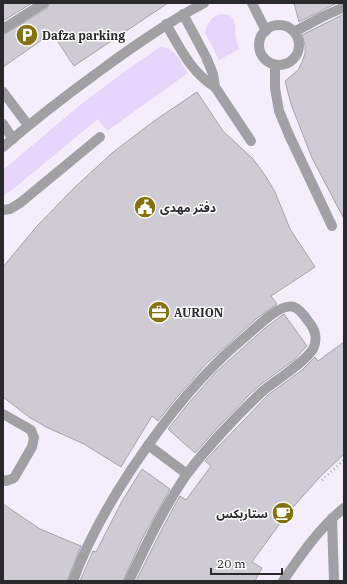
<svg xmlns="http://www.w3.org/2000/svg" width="347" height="584" font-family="'IBM Plex Serif','Noto Sans Arabic',serif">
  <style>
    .built { fill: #f4eefc }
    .green { fill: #e6d5fb }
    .building { fill: #ceccd2; stroke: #a6a3aa }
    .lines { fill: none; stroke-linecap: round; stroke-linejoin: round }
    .path { stroke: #a6a5a8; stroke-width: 2.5; stroke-dasharray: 1 3; stroke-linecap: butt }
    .minor { stroke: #a1a0a3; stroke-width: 10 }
    .labels { text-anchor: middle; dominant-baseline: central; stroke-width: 3; stroke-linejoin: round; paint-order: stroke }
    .poi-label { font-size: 12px; font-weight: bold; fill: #29282a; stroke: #fff; text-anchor: start }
  </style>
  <rect width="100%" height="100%" fill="#fcfafe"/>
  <path class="built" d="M3,3h341v578h-341z"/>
  <path class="green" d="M221,14c18,0 13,13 15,25 1,4 2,7 3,10l-20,11 -14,-27c2,-9 6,-17 16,-19z
    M160,47c14,-1 21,15 28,26l-81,58 -9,-12 -86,71 -9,6v-26l77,-65 48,-36z"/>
  <path class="building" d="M3,3h29l-29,18z
    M50,3h118l-94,63 -22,-33 -49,34v-32l44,-27z
    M294,3h43l-38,19z
    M344,14v205l-32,-61 -21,-54 -6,-23 13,-11 4,-8 3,-8v-9l-3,-10z
    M197,92l26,39 30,28 12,16 10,17 15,37 25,38 -44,29 6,8 -20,14 -50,45 -29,33 -20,25 -6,-5 -31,51 -37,-23 -38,-17 -17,-10 -26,-20v-130l34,-41 37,-38 38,-35 42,-32z
    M284,314l23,32 -13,14 -34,25 -10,9 -29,30 -26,29 -27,-24 20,-25 28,-32 49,-44z
    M344,342v112l-25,24 -33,37 -34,47 10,6 -7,13h-119l26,-52 14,-26 4,-7 6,4 25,-34 -6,-5 11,-12 52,-54 34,-25 13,-13 3,4z
    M142,469l28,20 -27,48 -20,44h-43l13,-30 3,1 26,-51z
    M3,504l37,25 41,17 -14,35h-64z"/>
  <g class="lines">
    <path class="path" d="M322,480l22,-20"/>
    <path class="minor" d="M252,3l14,28
      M183,14l23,43 7,17 2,13 36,54
      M166,24c14,24 25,48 49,63
      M259 45a20 20 0 1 1 40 0a20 20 0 1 1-40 0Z
      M3,29l41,-26
      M294,32l28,-15 22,-10
      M275,65v23l4,23 10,24 43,91
      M3,92l25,33
      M3,124l10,15
      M3,147c30,-26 61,-50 94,-74 35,-26 69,-50 107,-70
      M3,210l7,-1 10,-6 80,-66
      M3,414l28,16 3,8 -2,9 -18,31 -8,3 -3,-1
      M148,445l39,29
      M332,518l2,63
      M73,581c14,-39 35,-76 58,-111 32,-48 68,-95 113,-132 11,-9 36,-36 50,-31 7,2 13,13 17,18 5,7 6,16 2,24 -7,12 -36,31 -49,41 -13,12 -26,25 -38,38 -13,14 -28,31 -39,46 -23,33 -41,71 -58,107
      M283,581c18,-26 36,-53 61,-73"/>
  </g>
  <defs>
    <g id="parking-disc" transform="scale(1.15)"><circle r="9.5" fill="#867111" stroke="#fff"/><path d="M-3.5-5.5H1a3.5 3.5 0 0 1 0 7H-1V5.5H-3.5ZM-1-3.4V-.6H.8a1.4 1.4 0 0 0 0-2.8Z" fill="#fff"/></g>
    <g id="civic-disc" transform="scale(1.15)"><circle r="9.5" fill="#867111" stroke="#fff"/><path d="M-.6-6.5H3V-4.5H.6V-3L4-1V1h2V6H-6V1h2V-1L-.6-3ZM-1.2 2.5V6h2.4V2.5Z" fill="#fff"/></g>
    <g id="office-disc" transform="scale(1.15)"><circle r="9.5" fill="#867111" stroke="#fff"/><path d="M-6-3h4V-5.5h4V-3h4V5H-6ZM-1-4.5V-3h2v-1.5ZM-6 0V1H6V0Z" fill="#fff"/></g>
    <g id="cafe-disc" transform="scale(1.15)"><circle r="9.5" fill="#867111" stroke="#fff"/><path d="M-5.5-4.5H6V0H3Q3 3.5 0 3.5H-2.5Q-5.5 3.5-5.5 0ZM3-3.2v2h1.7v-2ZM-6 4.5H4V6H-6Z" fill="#fff"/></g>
  </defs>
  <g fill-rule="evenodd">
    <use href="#parking-disc" x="27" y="35"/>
    <use href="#civic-disc" x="145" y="207"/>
    <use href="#office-disc" x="159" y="312"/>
    <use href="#cafe-disc" x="283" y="513"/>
  </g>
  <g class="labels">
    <g class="poi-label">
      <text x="42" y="35">Dafza parking</text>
      <text x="160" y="207">دفتر مهدى</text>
      <text x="174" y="312">AURION</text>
      <text x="268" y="513" text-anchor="end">ستاربكس</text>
    </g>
  </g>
  <rect width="347" height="584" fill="none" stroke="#29282a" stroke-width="8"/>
  <path d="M211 568v6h71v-6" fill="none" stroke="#29282a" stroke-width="2"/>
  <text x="217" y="568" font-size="12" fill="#29282a" stroke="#ffffff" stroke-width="3" paint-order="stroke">20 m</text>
</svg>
